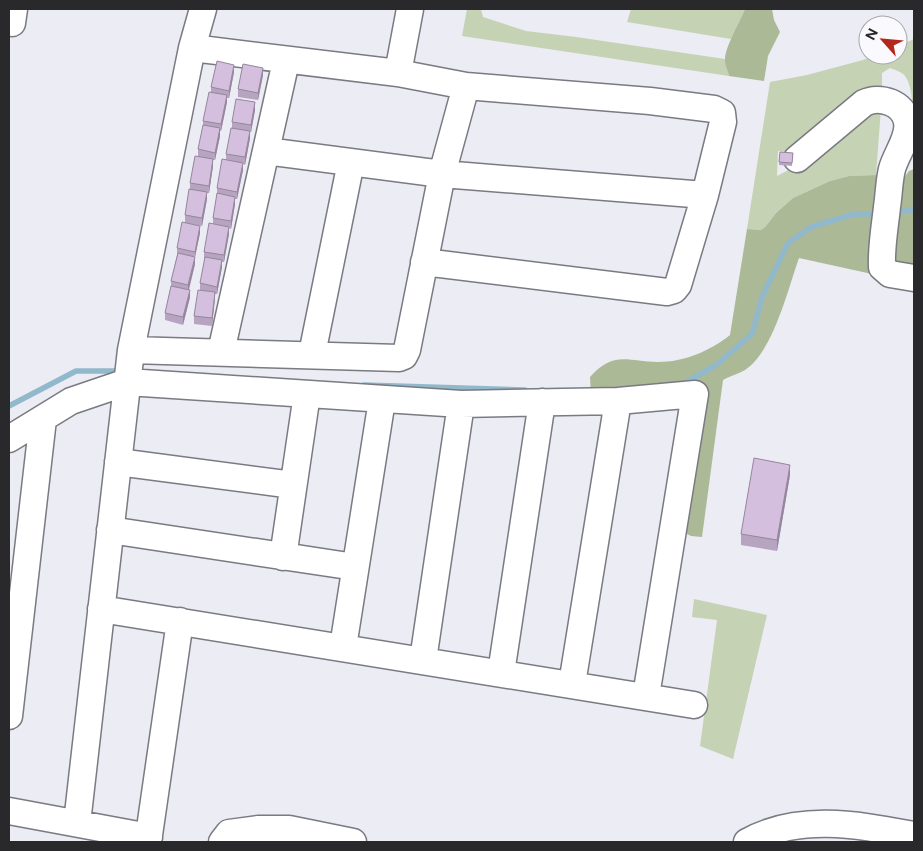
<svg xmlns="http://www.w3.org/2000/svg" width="923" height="851" font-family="Figtree,sans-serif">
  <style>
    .green { fill: #c6d2b4 }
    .forest { fill: #abb997 }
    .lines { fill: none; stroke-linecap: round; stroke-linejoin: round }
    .stream { stroke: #92b8cb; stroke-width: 5.5 }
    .minor-casing { stroke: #797a82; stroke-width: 29 }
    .minor { stroke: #fff; stroke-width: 26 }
    .wall { fill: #b7a4c0 }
    .shaded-wall { fill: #95869c }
    .building { fill: #d5bfdf; stroke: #95869c }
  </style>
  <rect width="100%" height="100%" fill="#ebecf4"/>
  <path class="green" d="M467,9h14l2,8 43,14 50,6 149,22 4,17 -267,-40z
    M631,9h114l-4,12 -10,18 -104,-17z
    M914,39v89c-2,-14 0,-40 -9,-52 -3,-4 -10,-6 -15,-8l-8,5v23l-84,56 -20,-1 -1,25 19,-10 47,-39 38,-19 -5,67 -27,1 -19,5 -37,17 -17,15 -10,13 -5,4 -14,-1 23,-147 37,-7 56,-15 13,-5h22v-9z
    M694,599l73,16 -34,144 -33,-13 17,-126 -25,-3z"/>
  <path class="forest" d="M745,9h27l2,11 6,12 -12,24 -4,25 -35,-5c-1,-5 -4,-11 -4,-16 0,-14 15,-37 20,-51z
    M914,169v100l-20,-7 -2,-14 11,-69 6,-8z
    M876,175l5,1 -9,98 -73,-16c-11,31 -26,94 -54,112 -7,4 -15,6 -22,10l-21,157 -11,-1 -6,-3 -2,-6 22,-142 -3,-2 -15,5 -96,7 -1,-18c25,-27 37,-15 68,-15 26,0 52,-11 72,-27l17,-106 14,1 5,-4 10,-13 17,-15 37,-17 19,-5z"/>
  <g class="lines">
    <path class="stream" d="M894,213l20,-4
      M364,385l161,5
      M681,385l35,-20 36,-31 10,-37 26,-54 23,-16 43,-13h26
      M9,406l67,-35h47"/>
    <g class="minor-casing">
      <path id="minor" d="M12,23l2,-14
        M192,48l206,25 68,13 184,15 64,8 8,4 1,9 -18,73 -27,90 -4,5 -7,2 -243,-30
        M398,73l12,-64
        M266,151l176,23 263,21
        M797,159l67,-56c16,-8 40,0 43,19 3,15 -11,32 -15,47 -3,12 -3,25 -5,38 -2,19 -6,40 -5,60l8,7 24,4
        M131,350l268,8 5,-2 3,-6 35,-176 24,-88
        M221,352l65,-291
        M312,354l39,-192
        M9,439l62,-38 56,-19 334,22 157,-3 77,-7 -49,302
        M118,462l175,23
        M110,530l245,37
        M283,557l24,-163
        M101,609l593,96
        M343,647l39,-247
        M423,660l38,-256
        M501,673l41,-271
        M572,684l46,-283
        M9,716l34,-297
        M9,811l140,26
        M77,823l54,-473 61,-302 11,-39
        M148,842l32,-221
        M222,842l7,-9 29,-4h31l64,13
        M747,842c52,-29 112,-17 167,-7"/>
    </g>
    <use href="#minor" class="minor"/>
  </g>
  <path class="wall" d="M234,72l-5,26h-2v4l-6,29h-1v5l-5,24h-2v6l-4,27h-2v6l-5,27 -17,-3 15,10 -5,24v7l-6,26 1,7 -7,28 -18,-5v-7l6,-27v-5l6,-26v-7l8,-25v-8l5,-26v-6l8,-27v-7l5,-24v-4l8,-29v-5z
    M263,75l-5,25 -20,-3v-8z
    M255,110l-4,22h-1v6l-5,27 -2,-1v6l-6,29h-2v5l-4,25 -2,-1v6l-5,28h-2v5l-5,27h-2l-3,32 -18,-2v-8l6,-26v-7l5,-24h-1v-7l9,-28v-6l4,-24v-6l9,-28v-6l6,-26v-6z
    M780,152l13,1 -1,13 -13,-1z
    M790,475l-13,76 -36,-6v-11z"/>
  <path class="shaded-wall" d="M234,65v7l-5,26v-7z
    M263,68v7l-5,25v-7z
    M227,95v7l-6,29v-7z
    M255,102v8l-4,22v-7z
    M220,128v8l-5,24v-7z
    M250,131v7l-5,27v-8z
    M213,159v7l-4,27v-7z
    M243,163v7l-6,29v-7z
    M207,192v7l-5,27v-8z
    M235,197v7l-4,25v-8z
    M200,226v7l-5,24v7l-7,28v-7l7,-26v-7z
    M229,227v7l-5,28v-7z
    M222,260v7l-5,27v-7z
    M190,290v7l-7,28v-8z
    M215,292v7l-3,27v-8z
    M790,465v10l-13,76v-11z"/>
  <path class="building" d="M217,61l17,4 -5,26 -18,-4z
    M243,64l20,4 -5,25 -20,-4z
    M209,92l18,3 -6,29 -18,-3z
    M236,99l19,3 -4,23 -19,-3z
    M203,125l17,3 -5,25 -17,-4z
    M231,128l19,3 -5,26 -19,-3z
    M780,152l13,1 -1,10 -13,-1z
    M195,156l18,3 -4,27 -19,-3z
    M222,159l21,4 -6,29 -20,-4z
    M189,189l18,3 -5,26 -17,-3z
    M217,193l18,4 -4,24 -18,-3z
    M182,222l18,4 -5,26 -18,-4z
    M209,223l20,4 -5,28 -20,-3z
    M178,253l17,4 -7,28 -17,-4z
    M205,257l17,3 -5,27 -17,-4z
    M171,286l19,4 -7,27 -18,-4z
    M198,290l17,2 -3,26 -18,-2z
    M754,458l36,7 -13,75 -36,-6z"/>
  <rect width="923" height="851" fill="none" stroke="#29292c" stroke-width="20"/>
  <g transform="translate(883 40) rotate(297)"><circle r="24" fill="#f9f9fe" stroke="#a6a6aa"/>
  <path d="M0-4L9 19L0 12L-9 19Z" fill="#b4251a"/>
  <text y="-8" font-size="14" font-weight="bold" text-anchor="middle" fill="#29292c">N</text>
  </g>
</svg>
